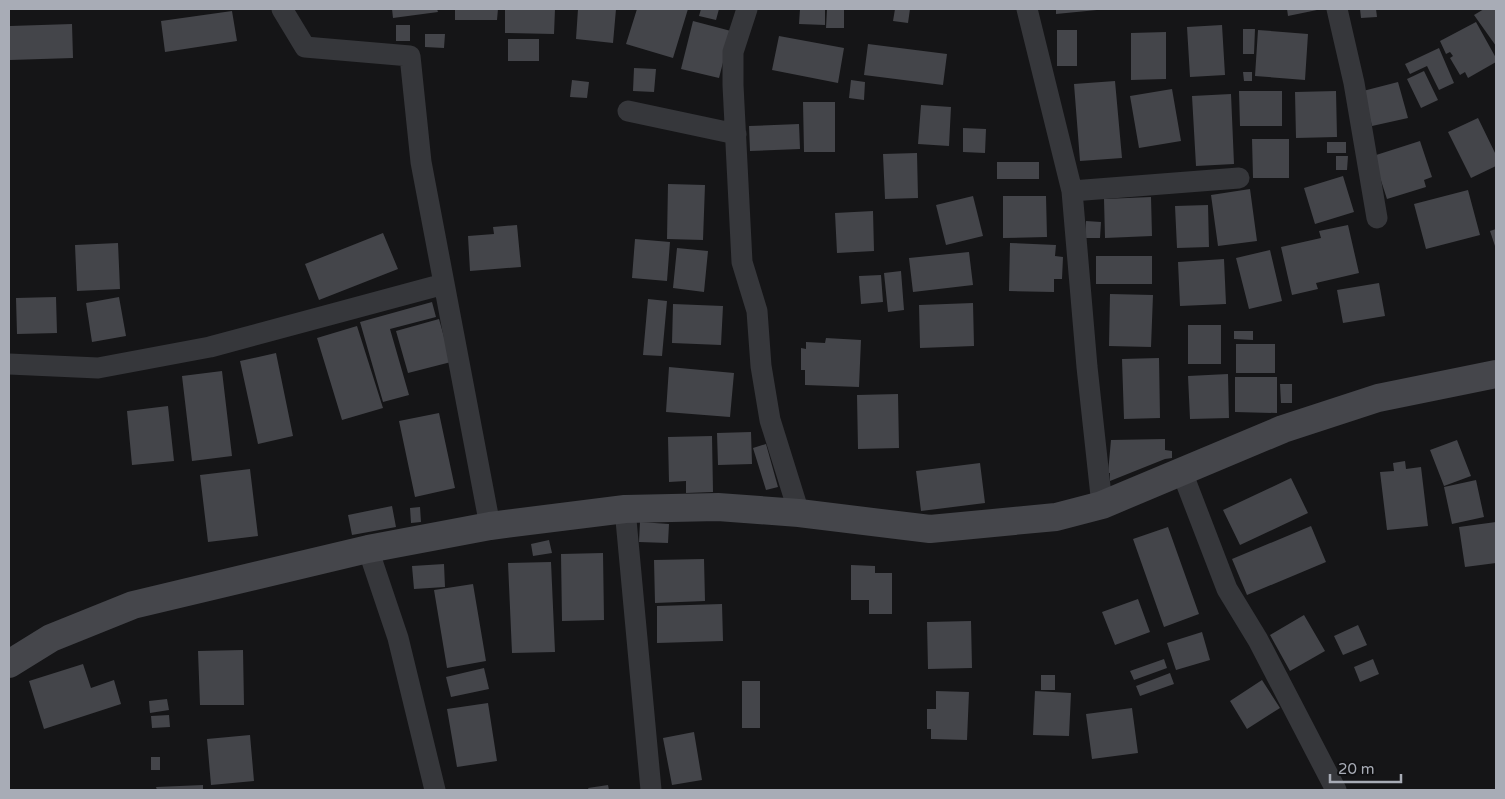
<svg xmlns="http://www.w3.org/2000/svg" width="1505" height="799" font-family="'Varela Round',sans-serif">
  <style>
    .building { fill: #44454a }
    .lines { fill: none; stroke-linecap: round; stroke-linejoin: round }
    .street { stroke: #36373b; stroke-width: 21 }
    .secondary { stroke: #45464b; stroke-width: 28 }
  </style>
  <rect width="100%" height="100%" fill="#151517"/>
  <path class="building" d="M392,9h45l1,3 -45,6z
    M455,9h43l-1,11h-42z
    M505,9h50l-1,25 -49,-1z
    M578,9h38l-3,34 -37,-4z
    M637,9h51l-15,49 -47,-14z
    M701,9h18l-3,11 -17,-4z
    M800,9h25v16l-26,-1z
    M827,9h17v19h-18z
    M895,9h15l-2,14 -15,-2z
    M1056,9h41v1l-41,4z
    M1287,9h30v1l-29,6z
    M1360,9h16l1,8 -16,1z
    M1484,9h12v37l-22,-31z
    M232,11l5,30 -72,11 -4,-31z
    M693,21l38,10 -12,47 -38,-9z
    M1476,22l20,36v4l-28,16 -3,-6 -5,3 -10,-17 3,-2 -3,-4 -4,2 -6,-13z
    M72,24l1,34 -63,2v-34z
    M396,25h14v16h-14z
    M1222,25l3,50 -35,2 -3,-50z
    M1243,29h12l-1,25h-11z
    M1057,30h20v36h-20z
    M1258,30l50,4 -3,46 -50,-4z
    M1166,32v47l-35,1v-47z
    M425,34h20l-1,14 -19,-1z
    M779,36l65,12 -6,35 -66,-13z
    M508,39h31v22h-31z
    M868,44l79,10 -4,31 -79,-10z
    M1439,48l15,35 -15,7 -12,-24 -17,8 -5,-10z
    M634,68l22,1 -2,23 -21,-1z
    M1424,71l14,29 -17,8 -14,-29z
    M1243,72h9v9h-8z
    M572,80l17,2 -2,16 -17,-1z
    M851,80l14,2 -1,18 -15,-2z
    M1115,81l7,77 -42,3 -6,-77z
    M1398,82l10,36 -36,8 -9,-35z
    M1172,89l9,52 -42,7 -9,-52z
    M1239,91h43v35h-42z
    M1336,91l1,46 -41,1 -1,-46z
    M1231,94l3,70 -38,2 -4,-70z
    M803,102h32v50h-31z
    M921,105l30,2 -2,39 -31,-2z
    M1478,118l18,37v11l-25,12 -23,-46z
    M799,124l1,25 -50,2 -1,-25z
    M963,128l23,1 -1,24 -22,-1z
    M1252,139h37v39h-36z
    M1420,141l12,36 -8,3 2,7 -39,12 -14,-43z
    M1327,142h19v11h-19z
    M917,153l1,45 -33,1 -2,-45z
    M1336,156h12l-1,14h-11z
    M997,162h42v17h-42z
    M1343,176l11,36 -39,12 -11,-36z
    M668,184l37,1 -2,55 -36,-1z
    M1250,189l7,52 -39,5 -7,-51z
    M1468,190l12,45 -54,14 -12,-45z
    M973,196l10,40 -37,9 -10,-40z
    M1003,196h43l1,41 -44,1z
    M1151,197l1,39 -47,2 -1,-39z
    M1208,205l1,42 -32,1 -2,-42z
    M873,211l1,40 -37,2 -2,-40z
    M1086,221l15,1 -1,16h-15z
    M517,225l4,42 -51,4 -2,-35 26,-2 -1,-7z
    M1348,225l11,48 -43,10 2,6 -26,6 -11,-48 40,-9 -2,-7z
    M1496,229v20l-6,-18z
    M383,233l15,36 -79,31 -14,-36z
    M635,239l35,3 -3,39 -35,-3z
    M118,243l2,46 -43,2 -2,-46z
    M1010,243l46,2 -1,11 8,1 -1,22h-8v13l-45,-1z
    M677,248l31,3 -4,41 -31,-4z
    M1270,250l12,51 -33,8 -13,-51z
    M969,252l4,33 -60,7 -4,-34z
    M1096,256h56v28h-56z
    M1224,259l2,45 -46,2 -2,-44z
    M901,271l3,39 -16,2 -4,-39z
    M881,275l2,27 -22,2 -2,-28z
    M1379,283l6,33 -42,7 -6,-33z
    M1110,294l43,1 -2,52 -42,-1z
    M56,297l1,36 -40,1 -1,-36z
    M119,297l7,39 -34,6 -6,-39z
    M648,299l19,2 -5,55 -19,-1z
    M432,302l4,15 -46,12 19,66 -26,7 -23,-80z
    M973,303l1,43 -54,2 -1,-43z
    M673,304l50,2 -2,39 -49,-2z
    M439,319l12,43 -43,11 -12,-42z
    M1188,325h33v39h-33z
    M357,326l26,82 -41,12 -25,-82z
    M1234,331h19v9l-19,-1z
    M826,338l35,2 -2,47 -54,-2v-15h-4v-22l5,1v-7l19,1z
    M1236,344h39v29h-39z
    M276,353l17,83 -35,8 -18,-83z
    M1159,358l1,60 -36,1 -2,-60z
    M669,367l65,6 -4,44 -64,-5z
    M222,371l10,85 -40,5 -10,-85z
    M1228,374l1,44 -39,1 -2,-43z
    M1235,377h42v36l-42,-1z
    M1280,384h12v19h-11z
    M898,394l1,54 -41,1 -1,-54z
    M168,406l6,55 -42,4 -5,-54z
    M439,413l16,75 -40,9 -16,-76z
    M751,432l1,32 -34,1 -1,-32z
    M712,436l1,56 -27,1v-12l-17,1 -1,-45z
    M1165,439v11l7,1v7l-7,1 -55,22v-8h-2l3,-33z
    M1457,440l14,36 -27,10 -14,-36z
    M766,444l12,43 -12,3 -13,-42z
    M1405,461l1,8 15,-2 7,59 -41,4 -7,-58 14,-1 -1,-8z
    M980,463l5,40 -64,8 -5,-40z
    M250,469l8,67 -50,6 -8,-67z
    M1291,478l17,35 -68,32 -17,-35z
    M1476,480l8,37 -32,7 -8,-37z
    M392,506l4,21 -44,8 -4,-20z
    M420,507l1,15 -10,1 -1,-15z
    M640,522l29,2 -1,19 -29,-1z
    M1496,522v41l-31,4 -6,-40z
    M1311,526l15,36 -79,33 -15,-36z
    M1168,527l31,87 -35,13 -31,-88z
    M549,540l3,13 -19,3 -2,-12z
    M603,553l1,67 -42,1 -1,-67z
    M704,559l1,42 -50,2 -1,-43z
    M551,562l4,90 -43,1 -4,-90z
    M444,564l1,23 -31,2 -2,-23z
    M851,565l24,1v7h17v41h-23v-14h-18z
    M473,584l13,77 -39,7 -13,-78z
    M1138,599l12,33 -35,13 -13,-33z
    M722,604l1,37 -66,2v-37z
    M1304,615l21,36 -35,20 -20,-36z
    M971,621l1,47 -44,1 -1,-47z
    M1358,625l9,20 -24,10 -9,-19z
    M1202,632l8,28 -34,10 -9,-27z
    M243,650l1,55h-44l-2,-54z
    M1164,659l3,9 -33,12 -4,-9z
    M1373,659l6,15 -19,8 -6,-15z
    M83,664l8,24 23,-8 7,24 -77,25 -15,-48z
    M484,668l5,21 -38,8 -5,-20z
    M1170,673l4,11 -34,12 -4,-10z
    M1041,675h14v15h-14z
    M1262,680l18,28 -33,21 -17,-28z
    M742,681h18v47h-18z
    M936,691l33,1 -2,48 -36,-1v-10h-4v-20h9z
    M1035,691l36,2 -2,43 -36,-1z
    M167,699l2,11 -19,3 -1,-12z
    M488,703l9,58 -40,6 -10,-58z
    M1132,708l6,45 -46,6 -6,-45z
    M169,715l1,12 -18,1 -1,-12z
    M694,732l8,48 -30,5 -9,-47z
    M250,735l4,46 -43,4 -4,-46z
    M151,757h9v13h-9z
    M203,785v5h-46l-1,-3z
    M608,785l1,5h-20l-1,-2z"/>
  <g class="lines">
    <path class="street" d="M282,9l23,38 105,9 11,106 69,364
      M747,9l-14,43v33l9,177 15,49 4,55 9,54 29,93
      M1027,9l45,182 15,176 15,138
      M1337,9l17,74 23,135
      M628,111l108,23
      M1072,191l167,-13
      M9,364l89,4 112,-21 234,-63
      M1182,472l45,117 31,51 78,150
      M625,509l26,281
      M368,549l30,89 37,152"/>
    <path class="secondary" d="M9,664l42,-26 82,-33 235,-56 122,-23 135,-17 93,-2 81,6 131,16 126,-12 46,-12 181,-76 95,-31 118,-24"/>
  </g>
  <rect width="1505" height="799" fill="none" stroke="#a8acb6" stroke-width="20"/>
  <path d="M1330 774v8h71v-8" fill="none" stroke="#a8acb6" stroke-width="2.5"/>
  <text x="1338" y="774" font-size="15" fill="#a8acb6" stroke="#101012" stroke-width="4" paint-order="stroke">20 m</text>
</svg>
